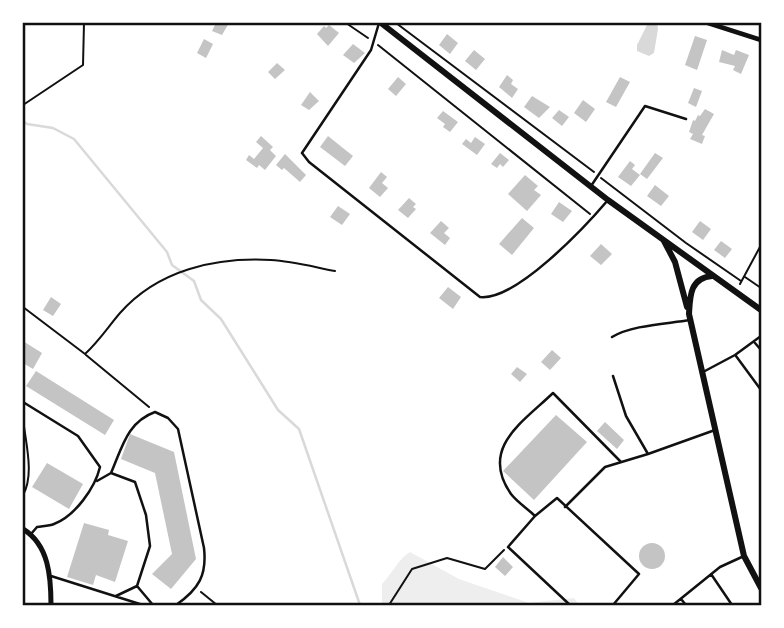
<svg xmlns="http://www.w3.org/2000/svg" width="784" height="628" font-family="Roboto,sans-serif">
  <style>
    .green { fill: #eee }
    .water { fill: #d9d9d9 }
    .lines { fill: none; stroke-linecap: round; stroke-linejoin: round }
    .stream { stroke: #d9d9d9; stroke-width: 2.5 }
    .building { fill: #c4c4c4 }
    .path { stroke: #111; stroke-width: 2 }
    .service { stroke: #111; stroke-width: 2.5 }
    .minor { stroke: #111; stroke-width: 4.5 }
    .tertiary { stroke: #111; stroke-width: 5 }
    .secondary { stroke: #111; stroke-width: 6 }
    .neatline { fill: none; stroke: #111; stroke-width: 2.5 }
  </style>
  <rect width="100%" height="100%" fill="#fff"/>
  <path class="green" d="M410,552l49,27 70,24 45,-5 5,7h-197v-21c10,-10 16,-25 28,-32z"/>
  <path class="water" d="M648,23h9l1,6 -4,24 -5,3 -12,-5v-6z"/>
  <g class="lines">
    <path class="stream" d="M23,121l4,3 26,4 21,11 93,113 5,13 22,16 7,19 20,19 57,91 21,19 61,176"/>
  </g>
  <path class="building" d="M216,23h13l-7,12 -10,-4z
    M329,25l10,8 -11,13 -11,-12 7,-8 2,2z
    M447,34l11,9 -8,11 -11,-9z
    M695,36l12,4 -10,30 -12,-5z
    M204,39l9,5 -7,14 -9,-5z
    M353,44l12,9 -11,10 -11,-8z
    M474,50l11,9 -9,11 -11,-9z
    M722,50l12,5 2,-5 13,5 -8,19 -8,-4 2,-4 -16,-4z
    M277,63l8,7 -10,9 -7,-7z
    M507,75l6,5 -2,4 7,5 -6,9 -13,-11z
    M398,77l8,7 -10,12 -8,-7z
    M620,77l10,5 -14,25 -10,-5z
    M694,88l8,3 -6,16 -8,-4z
    M310,92l9,9 -10,9 -8,-5z
    M532,96l18,11 -11,11 -15,-11z
    M583,100l12,9 -9,13 -12,-9z
    M705,109l9,5 -12,21 3,1 -3,8 -12,-5 3,-5 -4,-2 4,-12 2,1 3,-6 2,1z
    M559,110l10,7 -7,9 -10,-8z
    M443,111l15,11 -8,10 -7,-5 2,-3 -8,-6z
    M261,136l12,11 -3,3 6,6 -11,14 -6,-5 -2,3 -11,-8 3,-5 5,4 9,-11 -7,-6z
    M328,136l25,20 -8,10 -25,-19z
    M475,137l10,7 -8,11 -15,-11 4,-5 5,4z
    M500,153l9,7 -6,7 -3,-3 -3,4 -6,-4z
    M655,153l8,5 -16,21 -7,-5z
    M285,154l21,21 -6,7 -16,-14 -2,2 -6,-5z
    M630,161l5,4 -3,4 8,6 -9,11 -13,-9z
    M381,172l6,5 -5,6 6,5 -8,9 -11,-9z
    M525,175l13,11 -4,4 7,5 -14,16 -19,-17z
    M655,185l14,11 -8,10 -14,-10z
    M409,198l7,6 -3,3 3,2 -8,9 -10,-8z
    M559,202l13,9 -9,11 -12,-8z
    M338,206l12,8 -8,11 -12,-8z
    M522,218l12,10 -22,27 -13,-11z
    M441,221l8,7 -5,5 6,5 -5,7 -15,-12z
    M700,221l11,8 -8,11 -11,-8z
    M721,241l11,8 -7,9 -11,-8z
    M601,244l11,10 -11,11 -11,-9z
    M448,287l13,10 -8,12 -14,-11z
    M51,297l10,7 -8,12 -10,-6z
    M23,341l19,12 -9,16 -10,-6z
    M552,350l9,8 -11,12 -9,-8z
    M517,367l10,7 -7,8 -9,-8z
    M36,371l78,49 -9,15 -79,-49z
    M556,415l31,27 -53,58 -31,-29z
    M605,422l19,18 -7,9 -20,-18z
    M130,434l44,18 22,107 -25,30 -19,-15 20,-20 -17,-81 -34,-14z
    M47,463l36,21 -14,25 -37,-22z
    M84,523l25,7 -1,5 20,6 -13,41 -19,-7 -3,10 -26,-8z
    M639 556a13 13 0 1 1 26 0a13 13 0 1 1-26 0Z
    M503,557l10,10 -8,9 -10,-9z"/>
  <g class="lines">
    <path class="path" d="M346,23l22,15
      M396,23l198,149
      M378,45l212,169
      M23,105l60,-40 1,-42
      M601,178l85,65 55,38
      M745,277l16,11
      M740,284l21,-39
      M23,307l62,47c14,-13 23,-27 35,-41 38,-43 95,-56 151,-53 21,1 43,7 64,11
      M86,355l63,52
      M23,418c2,23 12,56 0,77
      M201,592l16,13
      M389,605l23,-36 35,-11 38,11 19,-19"/>
    <path class="service" d="M379,23l-8,27 -69,103 7,9 171,135c36,4 105,-70 128,-97
      M591,186l54,-80 41,13
      M612,337c20,-12 54,-13 78,-17
      M755,343l6,7
      M736,356l25,34
      M703,372l32,-17 26,-19
      M613,376l13,40 22,38 67,-24
      M23,402l55,34 22,31c-5,21 -25,49 -46,57 -5,2 -11,2 -17,3l-6,7
      M111,473c11,-25 16,-51 44,-61l13,6 10,11 26,119c3,27 -5,41 -28,57
      M97,481l14,-8 24,9 11,33 4,31 -13,40 16,19
      M565,507l40,-40 43,-13
      M535,516c-7,-7 -18,-14 -24,-22 -32,-46 12,-72 42,-101l68,69
      M711,574l21,31
      M51,576l92,29
      M116,596l21,-10
      M681,599l5,6
      M570,605l-62,-58 27,-31 22,-18 82,76 -26,31
      M673,605l47,-38 24,-11"/>
    <path class="minor" d="M708,23l53,17"/>
    <path class="tertiary" d="M23,529c26,16 28,48 28,76"/>
    <path class="secondary" d="M381,23l227,177 153,110
      M664,241l11,21 12,45
      M712,276c-22,2 -22,20 -23,38l55,242 17,32"/>
  </g>
  <rect width="784" height="628" fill="none" stroke="#ffffff" stroke-width="49"/>
  <rect x="24" y="24" width="736" height="580" class="neatline"/>
</svg>
